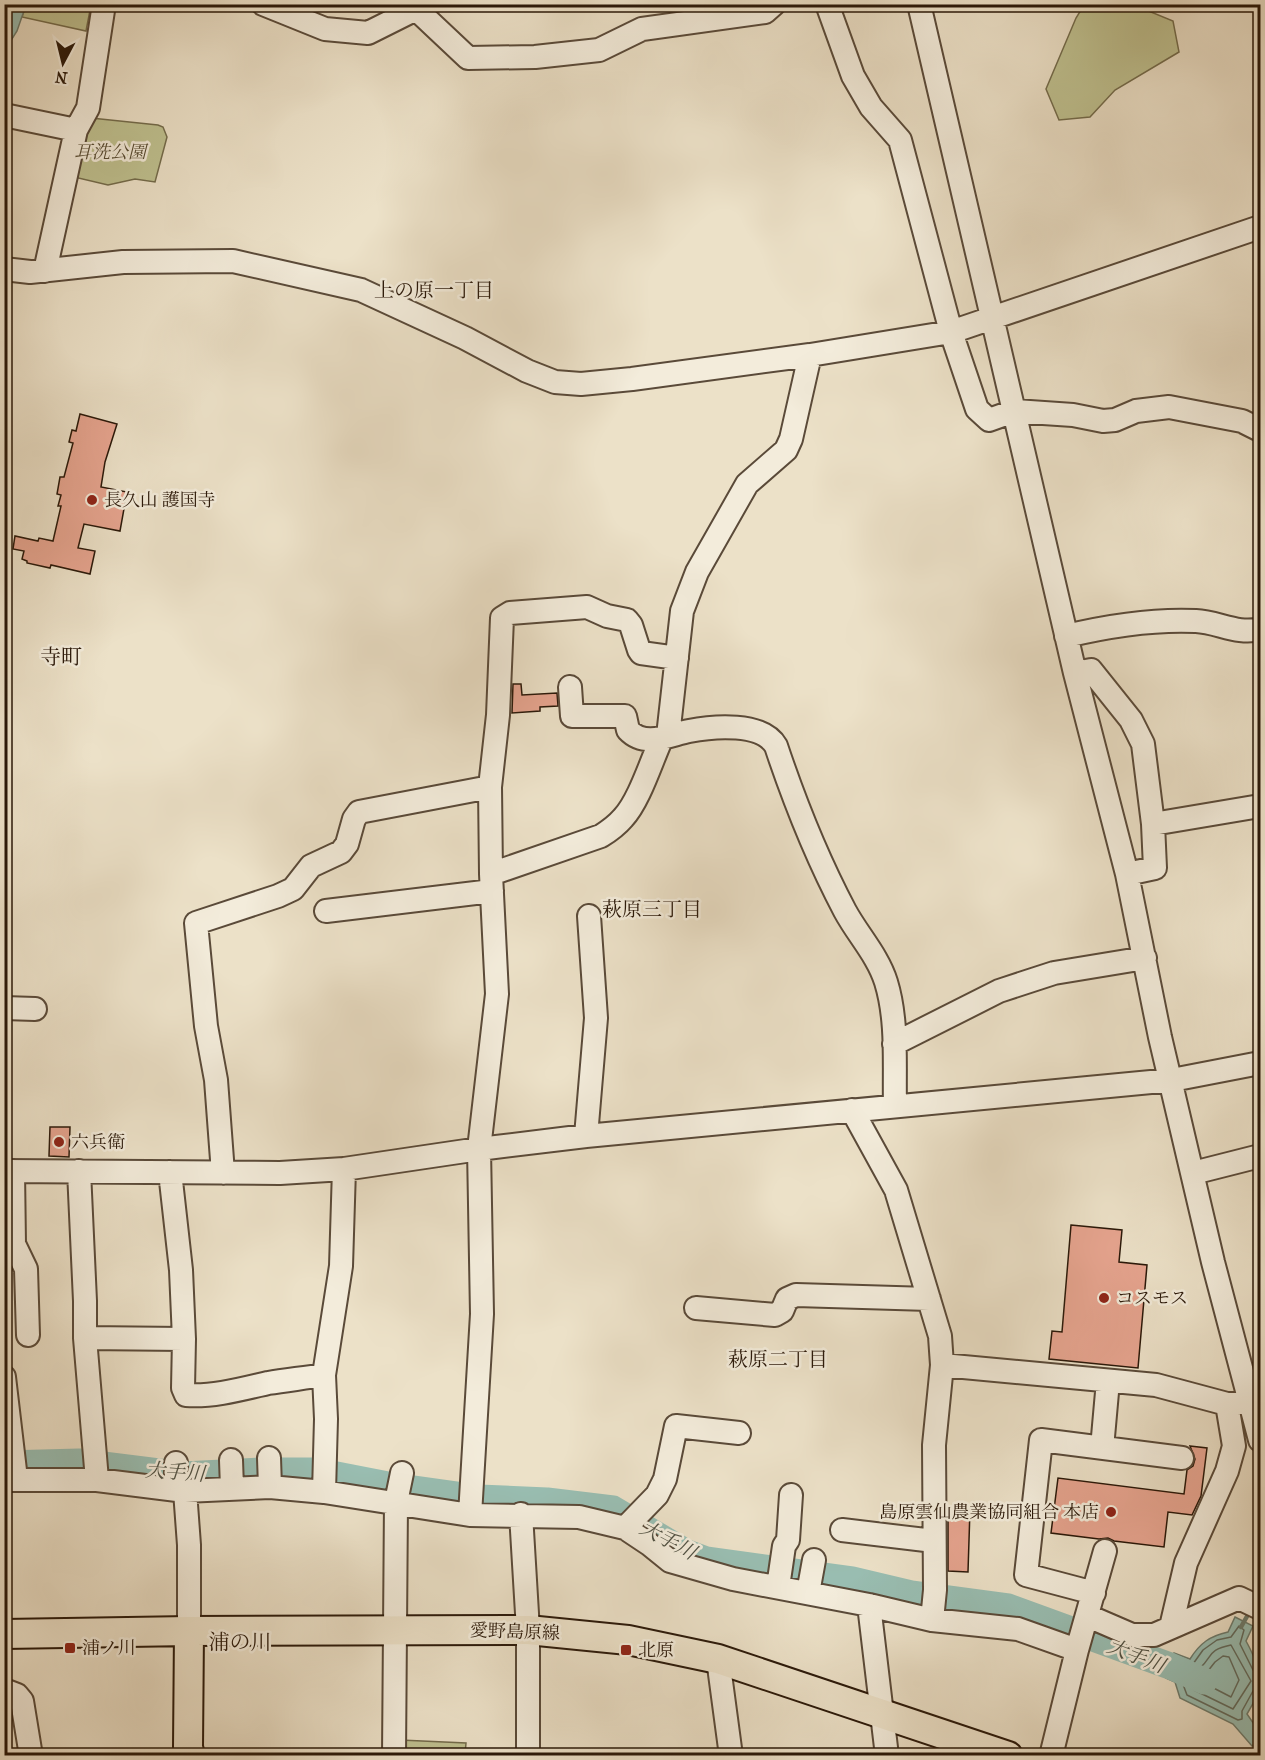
<svg xmlns="http://www.w3.org/2000/svg" width="1265" height="1760" font-family="'IM FELL French Canon','Noto Serif JP',serif">
  <style>
    .green { fill: #bfc190; stroke: #746c4c; stroke-width: 1.5 }
    .water { fill: #99beb2; stroke: #6d7c6e; stroke-width: 1.5 }
    .lines { fill: none; stroke-linecap: round; stroke-linejoin: round }
    .shore { stroke: #626b5e; stroke-width: 1.5 }
    .stream { stroke: #6d7c6e; stroke-width: 4.5 }
    .river { stroke: #99beb2; stroke-width: 27 }
    .building { fill: #e6a48f; stroke: #2a1809; stroke-width: 1.5 }
    .minor-casing { stroke: #5a4a39; stroke-width: 26 }
    .major-casing { stroke: #2a1809; stroke-width: 32 }
    .minor { stroke: #f3ecdb; stroke-width: 22 }
    .major { stroke: #ece1c8; stroke-width: 28 }
    .poi-dot { fill: #8f2418; stroke: #f3ecdb; stroke-width: 2 }
    .labels { text-anchor: middle; dominant-baseline: central; stroke-width: 5; stroke-linejoin: round; paint-order: stroke }
    .park-label { font-size: 18px; font-style: italic; fill: #574b32; stroke: #f3ecdb }
    .poi-label { font-size: 18px; fill: #2a1809; stroke: #f3ecdb; text-anchor: start }
    .street-label { font-size: 18px; fill: #2a1809; stroke: #f3ecdb }
    .neighbourhood-label { font-size: 20px; fill: #2a1809; stroke: #f3ecdb }
    .water-label { font-size: 20px; font-style: italic; fill: #515244; stroke: #f3ecdb }
    .quarter-label { font-size: 21px; fill: #2a1809; stroke: #f3ecdb }
  </style>
  <rect width="100%" height="100%" fill="#ece1c8"/>
  <filter id="stains"><feTurbulence type="fractalNoise" baseFrequency=".00333" numOctaves="4"/><feColorMatrix values="0 0 0 0 .2 0 0 0 0 .09 0 0 0 0 .02 0 0 0 .5 -.17"/></filter>
  <radialGradient id="worn" r=".72"><stop offset=".6" stop-color="#630" stop-opacity="0"/><stop offset="1" stop-color="#630" stop-opacity=".3"/></radialGradient>
  <path class="green" d="M26,5h65l-5,26 -64,-14z
    M1084,5h50l39,16 6,31 -64,38 -25,27 -31,3 -13,-31 30,-71z
    M91,118l67,7 5,2 4,10 -12,45 -20,-3 -27,6 -34,-8z
    M400,1740l66,3 -1,12 -66,1z"/>
  <path class="water" d="M5,4l21,1 -9,26 -12,19z
    M1235,1617l18,9 -7,15c16,29 19,45 1,73l13,19v6l-8,7 -19,-22 -53,-26 -5,-16 -9,-4 8,-25 16,6c10,-16 20,-23 38,-27z"/>
  <g class="lines">
    <path class="shore" d="M1231,1645l20,36 -18,28 -39,-19 -6,-15c3,-3 8,-3 12,-7 14,-13 7,-18 31,-23z
      M1223,1656l6,1 10,23 -8,17 -31,-16 15,-19z
      M1260,1674l-7,-4 -13,-26 4,-14 -5,-4 -8,11 -14,3 -14,10 -10,14 -15,-2 -4,11 7,6 6,16 51,25 4,-1v-8l11,-20 7,-3"/>
    <path class="stream" d="M1241,1627l9,-16"/>
    <path class="river" d="M4,1464l75,-2 104,13 76,-4h57l77,15 86,12 68,3 66,8 74,44 19,7 146,20 59,14 97,13 162,59 34,15"/>
  </g>
  <path class="building" d="M80,414l37,10 -12,38 -4,25 26,5 -7,39 -36,-7 -6,24 17,3 -5,23 -39,-9 -1,3 -23,-5v-2l-5,-2 2,-8 -11,-2 2,-13 23,5 1,-3 14,3 8,-35h-3l3,-11 -4,-1 3,-17h4l9,-34 -4,-1 3,-12 4,1z
    M513,684h8l1,11 35,-2 1,13 -18,1v4l-28,2z
    M50,1127h20l-1,30 -20,-1z
    M1071,1225l51,5 -3,32 28,3 -9,103 -89,-9 3,-28 10,1z
    M1190,1446l17,2 -6,48 -9,19 -24,-3 -4,35 -50,-6 -6,-3 -9,1 -48,-6 7,-55 126,16 3,-24 6,-4 2,-7z
    M948,1509h22l-2,63 -20,-1z"/>
  <g class="lines">
    <g class="minor-casing">
      <path id="minor" d="M263,4l62,25 43,4 48,-24 5,-5
        M827,4l26,72 18,31 29,33 51,192 26,77 12,11 25,-9 59,4 30,6 12,-1 21,-9 33,-4 73,14 18,9
        M919,4l156,669 52,201 33,163 53,225 47,178
        M416,9l52,49 67,-1 64,-7 43,-21 123,-17 9,-8
        M4,115l72,15
        M4,269l26,3 93,-10 110,-1 128,29 104,48 62,33 28,11 26,2 51,-5 178,-24 141,-23 309,-105
        M45,271l31,-141 12,-22 16,-104
        M1066,636c42,-10 88,-17 130,-15 22,1 42,14 64,8
        M1075,673l16,-3 40,50 12,24 10,80 2,44 -28,6
        M570,687l2,29h53l3,14c17,18 41,5 61,1 25,-5 73,-9 87,15 19,57 41,112 69,165 13,24 33,45 41,71 12,39 8,83 9,123
        M668,736l14,-125 15,-39 50,-88 39,-34 5,-11 19,-84
        M1153,824l107,-18
        M491,874l110,-38c8,-5 16,-11 22,-18 16,-17 28,-56 38,-78
        M326,911l166,-20
        M4,1008l31,1
        M894,1044l105,-53 55,-18 91,-15
        M852,1110l44,80 44,146 2,29 -8,80 1,145 -3,30
        M586,1136l10,-118 -7,-102
        M4,1171l276,2 64,-4 135,-20 107,-13 586,-56 88,-17
        M13,1171l1,73 12,25 2,66
        M79,1171l6,130v37l12,142
        M223,1173l-7,-93 -10,-54 -10,-103 82,-27 15,-7 18,-23 30,-14 6,-8 7,-25 5,-7 131,-25
        M1193,1173l67,-17
        M696,1308l79,7 7,-4 5,-12 9,-4 133,4
        M85,1338l99,1 -3,-69 -11,-98
        M184,1339l-1,49 3,7c27,2 56,-6 82,-12 19,-3 37,-5 56,-8
        M942,1365l214,20 71,19 25,-2
        M4,1377l12,102
        M1102,1448l6,-67
        M269,1458l1,29
        M231,1460l1,28
        M4,1480h93l88,11 85,-4 54,5 146,23 109,2 46,11 24,16 21,17 63,18 136,26 63,15 86,9 59,21
        M176,1490v-27
        M185,1491l4,54v86
        M324,1492l2,-73 -2,-44 17,-109 3,-97
        M521,1514l7,116v126
        M470,1515l12,-201 -3,-165 18,-155 -6,-120 -1,-87 8,-72 4,-97 8,-5 77,-6 20,9 20,4 4,5 8,25 2,3 36,5
        M625,1528l32,-33 8,-16 11,-53 63,7
        M842,1530l92,11
        M778,1587l6,-41 4,-6 3,-45
        M808,1593l6,-33
        M1094,1593l-68,-18 15,-135 141,18
        M869,1605l18,151
        M1088,1616l44,19h22l85,-37 21,10
        M1171,1627l15,-64 41,-92 7,-25 -7,-42
        M718,1659l13,97
        M4,1690l13,5 5,6 9,55
        M394,1756l2,-254 6,-29
        M1051,1756l26,-106 28,-99"/>
    </g>
    <g class="major-casing">
      <path id="major" d="M189,1631l-1,116 2,9
        M4,1634l185,-3 339,-1 100,10 90,19 290,97"/>
    </g>
    <use href="#minor" class="minor"/>
    <use href="#major" class="major"/>
  </g>
  <g class="poi-dot">
    <circle cx="92" cy="500" r="6"/>
    <circle cx="59" cy="1142" r="6"/>
    <circle cx="1104" cy="1298" r="6"/>
    <circle cx="1111" cy="1512" r="6"/>
    <rect x="64" y="1642" width="12" height="12" rx="3"/>
    <rect x="620" y="1644" width="12" height="12" rx="3"/>
  </g>
  <g class="labels">
    <g class="park-label">
      <text x="110" y="152">耳洗公園</text>
    </g>
    <g class="poi-label">
      <text x="104" y="500">長久山 護国寺</text>
      <text x="71" y="1142">六兵衛</text>
      <text x="1116" y="1298">コスモス</text>
      <text x="1099" y="1512" text-anchor="end">島原雲仙農業協同組合 本店</text>
      <text x="82" y="1648">浦ノ川</text>
      <text x="638" y="1650">北原</text>
    </g>
    <g class="street-label">
      <text transform="translate(515 1632) rotate(2)">愛野島原線</text>
    </g>
    <g class="neighbourhood-label">
      <text x="434" y="290">上の原一丁目</text>
      <text x="652" y="909">萩原三丁目</text>
      <text x="778" y="1359">萩原二丁目</text>
    </g>
    <g class="water-label">
      <text transform="translate(175 1472) rotate(4)">大手川</text>
      <text transform="translate(668 1540) rotate(28)">大手川</text>
      <text transform="translate(1136 1656) rotate(21)">大手川</text>
    </g>
    <g class="quarter-label">
      <text x="61" y="657">寺町</text>
      <text x="240" y="1642">浦の川</text>
    </g>
  </g>
  <rect width="1265" height="1760" fill="none" stroke="#ece1c8" stroke-width="24"/>
  <rect x="6" y="6" width="1253" height="1748" fill="none" stroke="#2a1809" stroke-width="3"/>
  <rect x="12" y="12" width="1241" height="1736" fill="none" stroke="#2a1809" stroke-width="1.5"/>
  <g transform="translate(63 63) rotate(187)" stroke="#f3ecdb" stroke-width="4.5" paint-order="stroke">
  <path d="M0-4.5L10 22L0 15L-10 22Z" fill="#2a1809"/>
  <text y="-9" font-size="16" font-weight="bold" text-anchor="middle" fill="#2a1809">N</text>
  </g>
  <rect width="100%" height="100%" filter="url(#stains)"/>
  <rect width="100%" height="100%" fill="url(#worn)"/>
</svg>
